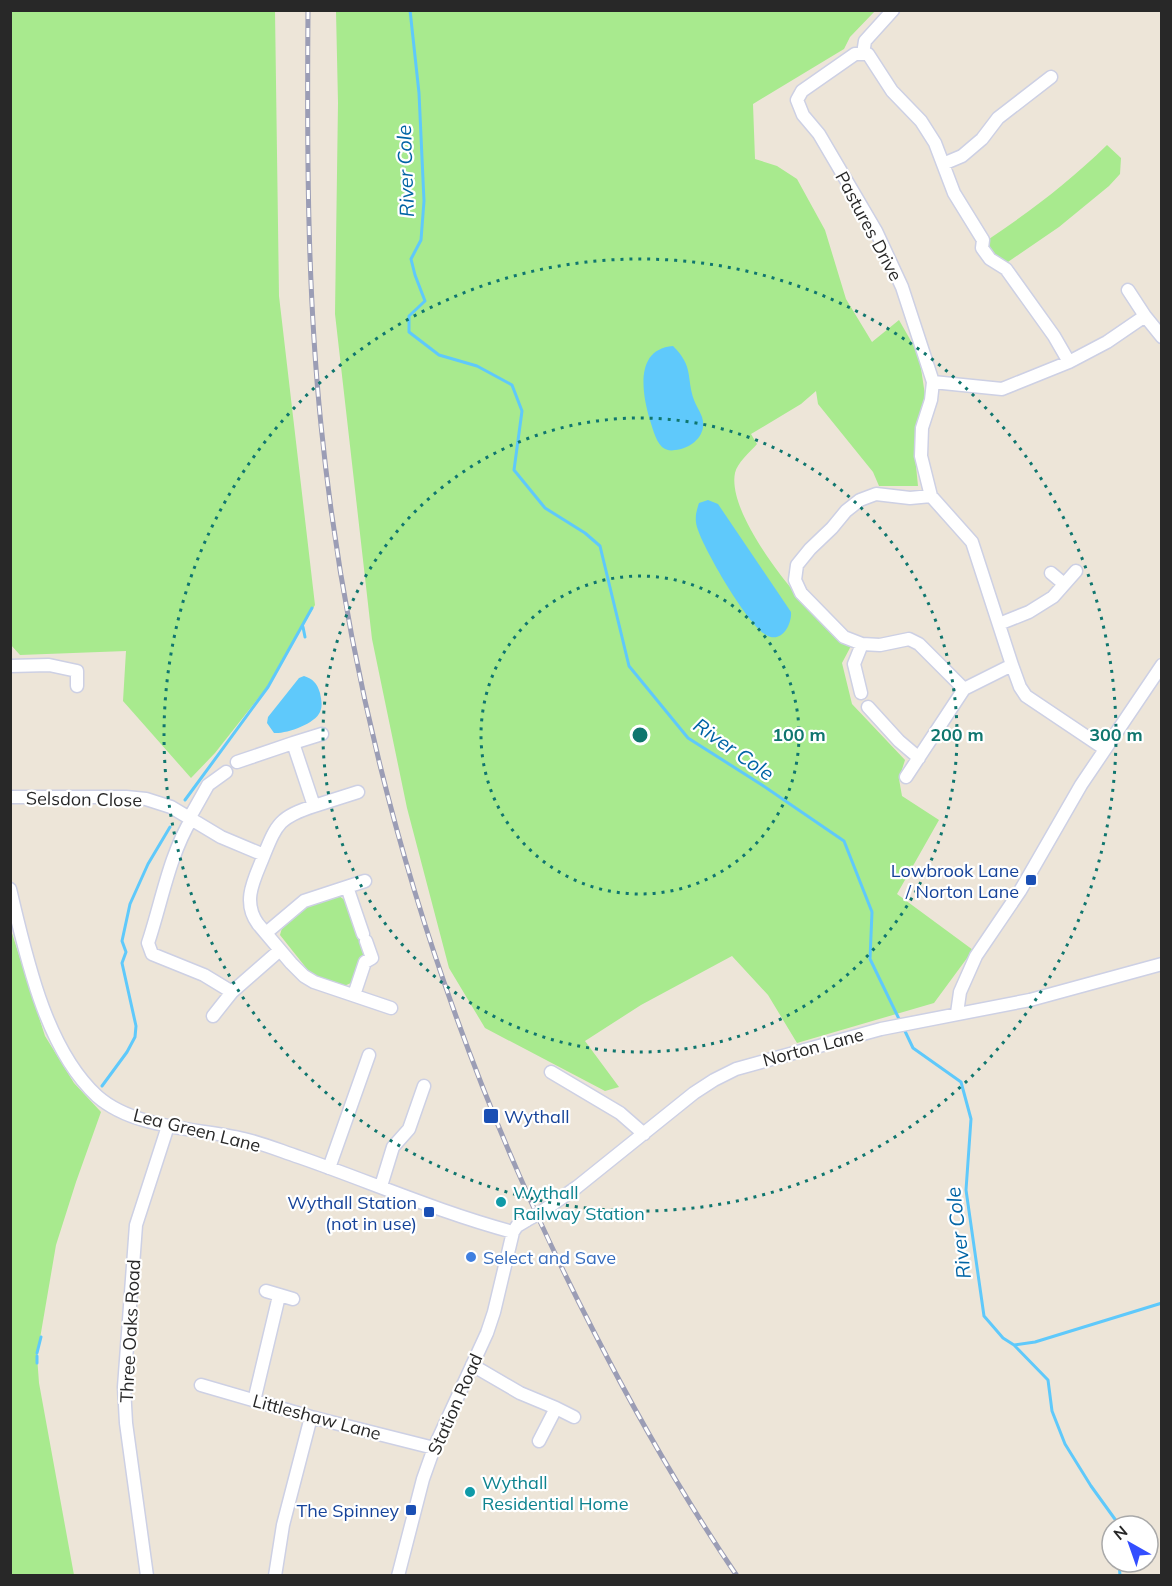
<svg xmlns="http://www.w3.org/2000/svg" width="1172" height="1586" font-family="Mulish,sans-serif">
  <style>
    .green { fill: #a8ea8e }
    .water { fill: #5fc9fb }
    .lines { fill: none; stroke-linecap: round; stroke-linejoin: round }
    .stream { stroke: #5fc9fb; stroke-width: 3 }
    .minor-casing { stroke: #cdd0e4; stroke-width: 15 }
    .minor { stroke: #fff; stroke-width: 12 }
    .rail-casing { stroke: #9b9db5; stroke-width: 5 }
    .rail { stroke: #fff; stroke-width: 3; stroke-dasharray: 9; stroke-linecap: butt }
    .minor-bridge-casing { stroke: #cdd0e4; stroke-width: 15; stroke-linecap: butt }
    .minor-bridge { stroke: #fff; stroke-width: 12 }
    .ring { fill: none; stroke: #0f766e; stroke-width: 3; stroke-dasharray: 3 6 }
    .transit-dot { fill: #1a4fb4; stroke: #fff; stroke-width: 2 }
    .culture-dot { fill: #0f9aa8; stroke: #fff; stroke-width: 2 }
    .shop-dot { fill: #3f7fe0; stroke: #fff; stroke-width: 2 }
    .labels { text-anchor: middle; dominant-baseline: central; stroke-width: 4.5; stroke-linejoin: round; paint-order: stroke }
    .street-label { font-size: 18px; fill: #282828; stroke: #fff }
    .transit-label { font-size: 18px; fill: #164399; stroke: #fff; text-anchor: end }
    .culture-label { font-size: 18px; fill: #0d838f; stroke: #fff; text-anchor: start }
    .shop-label { font-size: 18px; fill: #366cbe; stroke: #fff; text-anchor: start }
    .water-label { font-size: 20px; font-style: italic; fill: #0064a5; stroke: #fff }
    .centre { fill: #0f766e; stroke: #fff; stroke-width: 3 }
    .ring-label { font-size: 18px; text-anchor: middle; font-weight: bold; fill: #0f766e; stroke: #fff; stroke-width: 4.5; stroke-linejoin: round; paint-order: stroke }
  </style>
  <rect width="100%" height="100%" fill="#ede5d8"/>
  <path class="green" d="M11,10l264,1 4,285 36,309 -48,82 -52,66 -24,25 -68,-77 3,-50 -106,4 -9,-10z
    M336,11h539l-25,26 -6,12 -91,55 2,55 22,7 20,13 28,51 21,69 26,43 27,-22 20,35 6,40 -8,33 -2,28 3,30h-39l-6,-14 -55,-68 -2,-13 -15,13 -50,30 6,10c-7,8 -20,19 -22,29 -7,34 40,97 62,122 16,19 37,34 54,51l-9,17 10,41 53,56 -6,19 3,17 37,24 -42,74 76,56 -39,53 -137,40 -29,-48 -36,-39 -91,49 -56,36 34,46 -14,4 -120,-63 -36,-60 -42,-160 -35,-169 -37,-325 3,-211z
    M1107,145l14,13 -1,16 -11,12 -50,41 -54,37 -18,-16 2,-9c43,-29 80,-57 118,-94z
    M339,896l7,5 18,55 -7,8 -6,19 -7,3 -33,-12 -31,-39c5,-23 40,-34 59,-39z
    M10,927l35,109 29,47 27,29 -25,70 -20,63 -19,111 2,27 35,192h-63z"/>
  <path class="water" d="M673,346c21,21 13,30 21,54 2,6 6,11 8,17 6,18 -11,32 -27,33 -5,1 -9,0 -13,-3 -7,-7 -10,-21 -13,-30 -7,-25 -14,-68 24,-71z
    M708,500l10,4 73,108c1,13 -10,32 -25,23 -19,-11 -61,-84 -68,-105 -4,-10 -2,-18 1,-27z
    M304,676c9,3 13,7 16,17 1,5 3,13 0,19 -5,12 -34,22 -46,21l-7,-10 1,-6 31,-39z"/>
  <g class="lines">
    <path class="stream" d="M410,10l9,83 5,108 -3,39 -10,19 4,16 10,26 -16,15v16l30,23 38,11 35,19 10,26 -8,59 31,38 40,25 15,13 29,120 59,72 74,47 82,56 28,71 -2,47 30,62
      M303,627l2,10
      M185,800l83,-113 44,-79
      M903,1027l10,21 48,34 10,37 -5,71 18,126 19,22 11,7 34,35 4,31 13,33 26,42 26,36v4
      M102,1086l25,-34 8,-15 1,-11 -14,-63 4,-11 -4,-11 8,-37 18,-40 22,-37
      M1014,1345l21,-3 127,-39
      M37,1353l4,-16
      M37,1356v7
      M1119,1562l1,14"/>
    <g class="minor-casing">
      <path id="minor" d="M863,54l2,-13 28,-31
        M943,164l19,-8 20,-17 16,-21 53,-41
        M1145,316l17,21
        M1069,362l-15,-26 -48,-67 -16,-10 -8,-11 1,-8 -29,-47 -19,-50 -14,-22 -29,-30 -24,-37h-13l-53,37 -5,9 6,15 16,19 57,97 26,56 31,95 -2,18 -9,28 -1,28 10,40 41,46 40,123 8,22 6,9 79,53
        M933,382l69,7 67,-27 38,-20 38,-26 -17,-26
        M931,496l-21,2 -34,-4 -16,6 -14,11 -14,17 -22,21 -13,16 -2,15 6,13 43,44 18,7 18,1 29,-6 10,5 45,45
        M1051,573l13,11
        M999,624l30,-12 24,-15 23,-26
        M10,666l39,-1 28,6v15
        M861,693l-7,-29 8,-20
        M868,707l31,34 20,17
        M293,743l29,-9
        M237,762l56,-19 21,63c-34,11 -37,17 -50,49
        M906,777l58,-88 48,-24
        M10,797h116l20,2 25,8 50,30 43,18c-9,23 -23,46 -6,69l33,39 13,13 10,6 77,26
        M314,806l44,-14
        M190,817l18,-32 18,-13
        M192,818c-23,38 -30,83 -44,125l4,11 52,21 28,17 48,-42
        M347,887l16,47
        M10,889c16,67 35,159 87,207 37,33 101,32 147,43 18,4 37,12 55,18 72,25 142,56 214,75
        M266,933l38,-32 61,-20
        M354,995l11,-33 7,-4 -6,-17
        M957,1013l3,-21 16,-36 44,-65 61,-106 81,-120
        M213,1016l19,-24
        M551,1072l69,41 24,21
        M329,1168l40,-113
        M381,1186l12,-39 16,-18 15,-43
        M540,1213l37,-26 117,-94 20,-13 22,-11 145,-40 149,-29 132,-36
        M266,1291l27,8
        M472,1365l48,28 36,15 -17,33
        M201,1385l110,32 123,31
        M254,1401l25,-105
        M556,1408l18,9
        M147,1576l-21,-153 -2,-36 12,-162 32,-99
        M275,1576l8,-51 28,-108
        M398,1576l25,-97 11,-31 53,-115 7,-21 19,-80 4,-6 10,-6"/>
    </g>
    <use href="#minor" class="minor"/>
    <g class="rail-casing">
      <path id="rail" d="M308,10c-1,139 -1,277 13,415 32,317 127,625 273,907 43,84 90,166 143,244"/>
    </g>
    <use href="#rail" class="rail"/>
    <g class="minor-bridge-casing">
      <path id="minor-bridge" d="M527,1220l13,-7"/>
    </g>
    <use href="#minor-bridge" class="minor-bridge"/>
  </g>
  <g class="ring">
    <circle cx="640" cy="735" r="159"/>
    <circle cx="640" cy="735" r="317"/>
    <circle cx="640" cy="735" r="476"/>
  </g>
  <g class="transit-dot">
    <rect x="1025" y="874" width="12" height="12" rx="3"/>
    <rect x="483" y="1108" width="16" height="16" rx="3"/>
    <rect x="423" y="1206" width="12" height="12" rx="3"/>
    <rect x="405" y="1504" width="12" height="12" rx="3"/>
  </g>
  <g class="culture-dot">
    <circle cx="501" cy="1202" r="6"/>
    <circle cx="470" cy="1492" r="6"/>
  </g>
  <circle class="shop-dot" cx="471" cy="1257" r="6"/>
  <g class="labels">
    <g class="street-label">
      <text transform="translate(869 226) rotate(62)">Pastures Drive</text>
      <text transform="translate(84 799) rotate(1)">Selsdon Close</text>
      <text transform="translate(813 1047) rotate(-15)">Norton Lane</text>
      <text transform="translate(197 1130) rotate(14)">Lea Green Lane</text>
      <text transform="translate(130 1331) rotate(-87)">Three Oaks Road</text>
      <text transform="translate(455 1404) rotate(-66)">Station Road</text>
      <text transform="translate(317 1417) rotate(15)">Littleshaw Lane</text>
    </g>
    <g class="transit-label">
      <text x="1019" y="870">Lowbrook Lane<tspan x="1019" dy="21">/ Norton Lane</tspan></text>
      <text x="504" y="1116" text-anchor="start">Wythall</text>
      <text x="417" y="1202">Wythall Station<tspan x="417" dy="21">(not in use)</tspan></text>
      <text x="399" y="1510">The Spinney</text>
    </g>
    <g class="culture-label">
      <text x="513" y="1192">Wythall<tspan x="513" dy="21">Railway Station</tspan></text>
      <text x="482" y="1482">Wythall<tspan x="482" dy="21">Residential Home</tspan></text>
    </g>
    <g class="shop-label">
      <text x="483" y="1257">Select and Save</text>
    </g>
    <g class="water-label">
      <text transform="translate(405 171) rotate(-92)">River Cole</text>
      <text transform="translate(734 749) rotate(35)">River Cole</text>
      <text transform="translate(958 1233) rotate(-97)">River Cole</text>
    </g>
  </g>
  <circle cx="640" cy="735" r="9" class="centre"/>
  <g class="ring-label">
    <text x="799" y="741">100 m</text>
    <text x="957" y="741">200 m</text>
    <text x="1116" y="741">300 m</text>
  </g>
  <rect width="1172" height="1586" fill="none" stroke="#282828" stroke-width="24"/>
  <g transform="translate(1130 1544) rotate(320)"><circle r="28" fill="#ffffff" stroke="#a9a9a9" stroke-width="1.5"/>
  <path d="M0-4.5L10 22L0 15L-10 22Z" fill="#334eff"/>
  <text y="-9" font-size="16" font-weight="bold" text-anchor="middle" fill="#282828">N</text>
  </g>
</svg>
